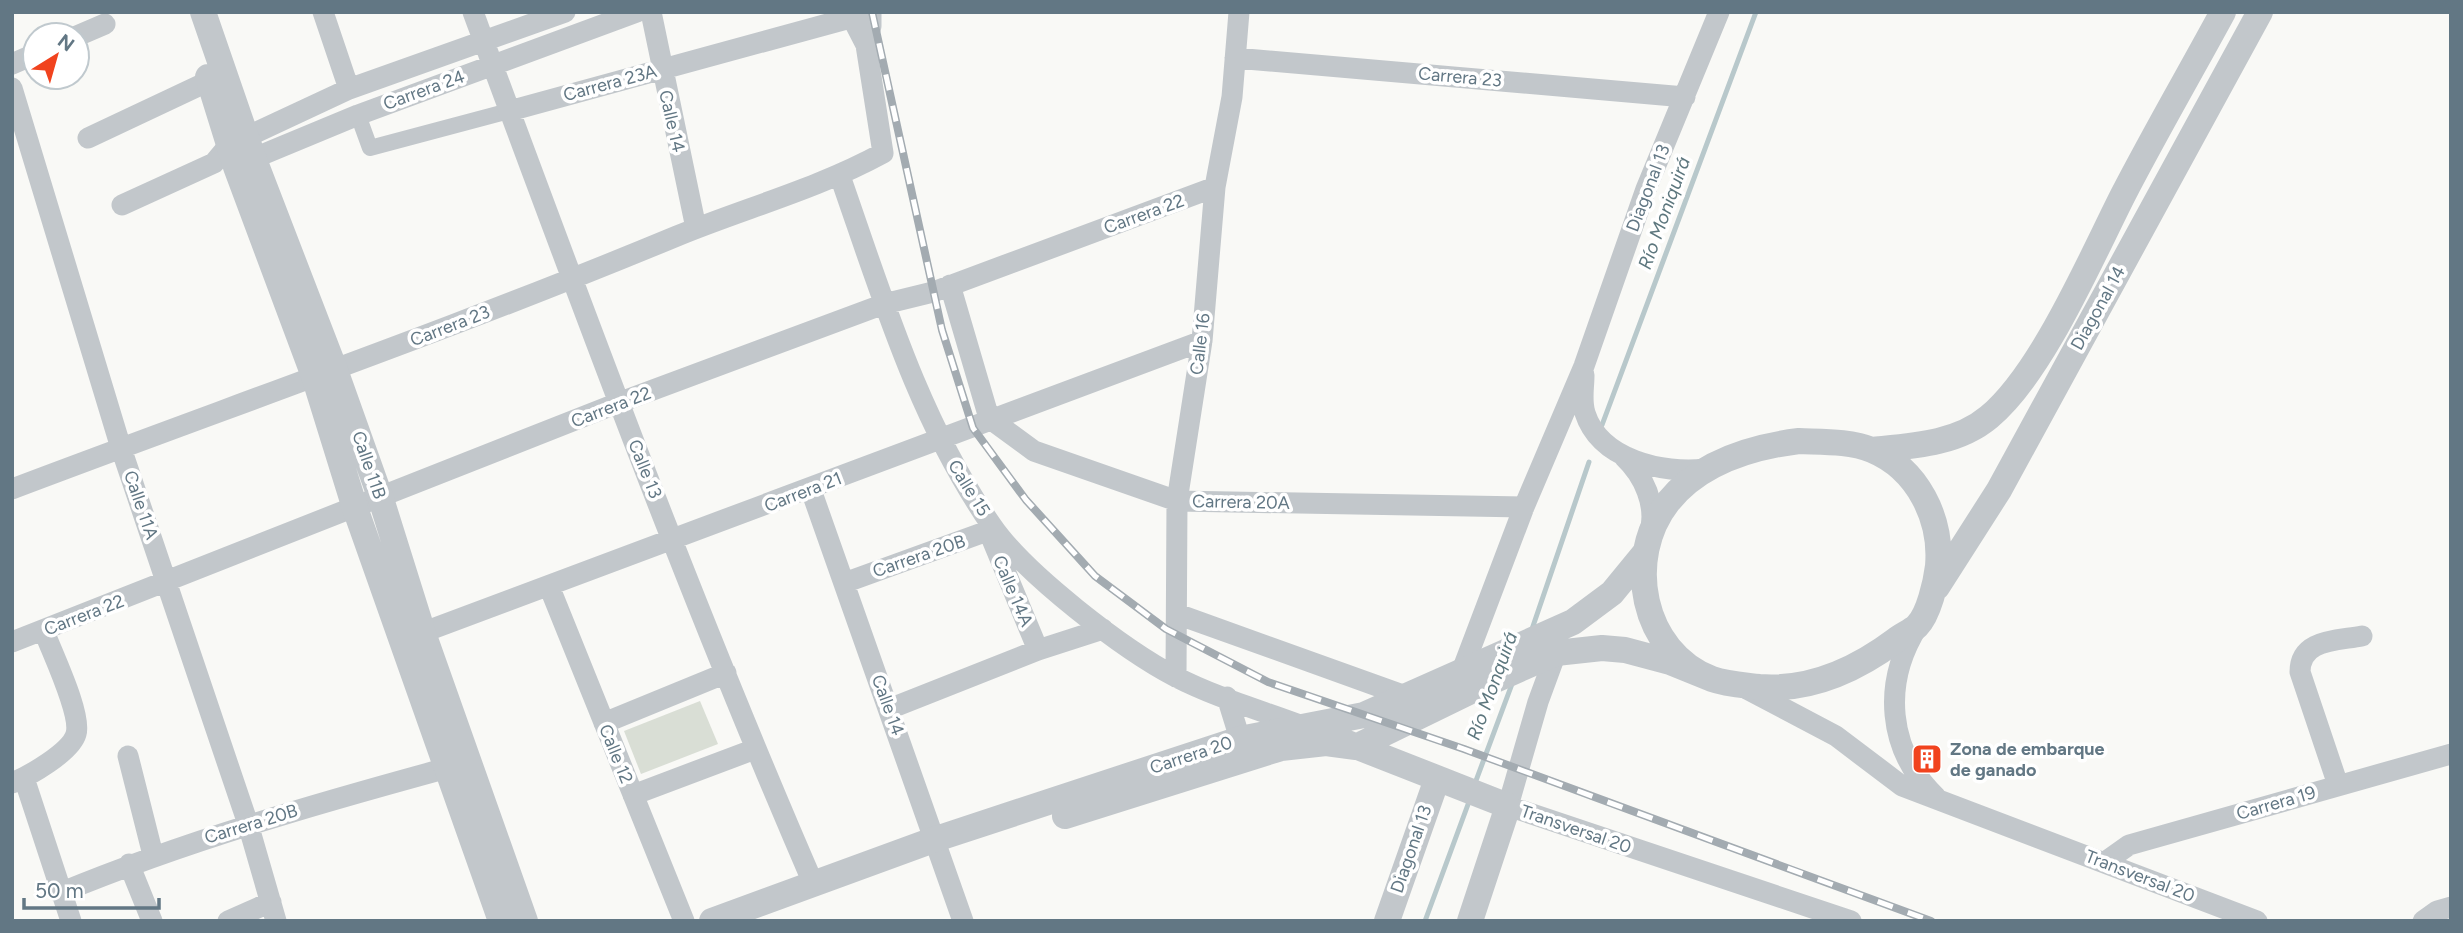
<svg xmlns="http://www.w3.org/2000/svg" width="2463" height="933" font-family="Figtree,sans-serif">
  <style>
    .green { fill: #d9ded5 }
    .lines { fill: none; stroke-linecap: round; stroke-linejoin: round }
    .stream { stroke: #b8c8cb; stroke-width: 5 }
    .pedestrian { stroke: #c2c7cb; stroke-width: 16 }
    .minor { stroke: #c2c7cb; stroke-width: 21 }
    .tertiary { stroke: #c2c7cb; stroke-width: 26 }
    .rail-casing { stroke: #a3abb1; stroke-width: 8 }
    .rail { stroke: #fff; stroke-width: 5; stroke-dasharray: 16; stroke-linecap: butt }
    .labels { text-anchor: middle; dominant-baseline: central; stroke-width: 7; stroke-linejoin: round; paint-order: stroke }
    .street-label { font-size: 18px; fill: #627784; stroke: #fff }
    .poi-label { font-size: 18px; font-weight: bold; fill: #627784; stroke: #fff; text-anchor: start }
    .water-label { font-size: 19px; font-style: italic; fill: #5d777e; stroke: #fff }
  </style>
  <rect width="100%" height="100%" fill="#f9f9f6"/>
  <path class="green" d="M700,701l18,43 -77,30 -17,-43z"/>
  <g class="lines">
    <path class="stream" d="M1602,425l154,-413
      M1531,632l58,-170
      M1474,786l38,-102
      M1425,921l45,-122"/>
    <path class="pedestrian" d="M358,115l12,33 139,-37"/>
    <path class="minor" d="M323,12l26,77
      M473,12c108,292 216,585 340,871
      M651,12l45,216
      M77,36l28,-12
      M866,45l5,-19v-14
      M1235,58l450,39
      M12,64l23,-10
      M12,88l109,360 127,376 28,97
      M509,111l341,-93
      M88,138l121,-57
      M240,164l118,-49 279,-103
      M840,176c42,120 79,245 152,350 33,48 132,124 184,151 41,21 87,34 129,50
      M122,205l92,-42 15,-18 120,-56 216,-77
      M950,285l39,133 45,33 143,50 347,6
      M1584,375c0,13 -3,25 1,38 15,47 78,61 120,56
      M1624,457c20,19 33,48 26,75
      M12,489c222,-84 446,-162 665,-253 68,-28 140,-47 206,-83l-17,-108 -17,-33
      M811,490l152,431
      M989,532l49,118
      M844,583l149,-54
      M549,586l135,335
      M1177,614l231,83
      M1918,626c-36,57 -31,124 18,171
      M408,638l794,-297
      M12,642l606,-239 266,-99 49,-12 282,-105
      M1556,653l-18,49 -30,104 343,115
      M1463,668l61,-161 60,-141 62,-177 73,-177
      M1176,677l1,-176 25,-160 13,-154 17,-90 7,-85
      M1743,687l93,49 66,50 355,135
      M1227,697l13,42
      M889,709l149,-59 65,-21
      M604,723l122,-50
      M128,756l25,99
      M24,778l47,143
      M12,783c17,-7 59,-31 64,-49 6,-20 -24,-81 -32,-103
      M2338,785l-38,-113c0,-33 36,-31 62,-36
      M633,795l122,-46
      M2105,862l24,-17 322,-91
      M129,864l23,57
      M60,893c126,-52 255,-89 387,-125
      M228,921l43,-19
      M2423,921l14,-10 14,-4"/>
    <path class="tertiary" d="M203,12l50,145 82,213 46,129 42,134 102,288
      M208,77l28,90 78,209 41,132 146,413
      M1799,441c24,1 51,0 73,9 46,19 70,69 66,116 -2,16 -9,48 -21,60 -5,5 -15,9 -21,14 -40,30 -86,51 -137,47 -16,-2 -33,-3 -47,-8 -71,-27 -88,-121 -44,-177 32,-40 83,-55 131,-61z
      M1872,450c40,-4 85,-6 117,-33 53,-44 102,-159 134,-222 32,-62 67,-122 100,-183
      M1937,587l62,-97 261,-478
      M1345,742l163,64 -38,115
      M1065,816l216,-68 45,-5 30,4 123,-60 77,-34 46,-5 23,2 45,12 42,17
      M712,921l224,-82 304,-100 124,-24 209,-93 39,-29 32,-39
      M1387,921l50,-142"/>
    <g class="rail-casing">
      <path id="rail" d="M872,12l70,318 31,98 53,72 69,76 71,53 102,53 196,67 467,172"/>
    </g>
    <use href="#rail" class="rail"/>
  </g>
  <defs>
    <g id="building-square" transform="scale(1.575)"><rect x="-9" y="-9" width="18" height="18" rx="4" fill="#f1431e" stroke="#fff"/><path d="M-4-6H4V6H1V3H-1V6H-4ZM-2.5-4.3h1.7v1.8h-1.7ZM.8-4.3h1.7v1.8H.8ZM-2.5-1h1.7V.8h-1.7ZM.8-1h1.7V.8H.8Z" fill="#fff"/></g>
  </defs>
  <g fill-rule="evenodd">
    <use href="#building-square" x="1927" y="759"/>
  </g>
  <g class="labels">
    <g class="street-label">
      <text transform="translate(1460 77) rotate(5)">Carrera 23</text>
      <text transform="translate(610 83) rotate(-15)">Carrera 23A</text>
      <text transform="translate(424 90) rotate(-20)">Carrera 24</text>
      <text transform="translate(672 121) rotate(77)">Calle 14</text>
      <text transform="translate(1648 188) rotate(-69)">Diagonal 13</text>
      <text transform="translate(1144 214) rotate(-20)">Carrera 22</text>
      <text transform="translate(2098 308) rotate(-61)">Diagonal 14</text>
      <text transform="translate(450 326) rotate(-21)">Carrera 23</text>
      <text transform="translate(1200 344) rotate(-83)">Calle 16</text>
      <text transform="translate(611 407) rotate(-21)">Carrera 22</text>
      <text transform="translate(369 465) rotate(71)">Calle 11B</text>
      <text transform="translate(645 469) rotate(68)">Calle 13</text>
      <text transform="translate(969 488) rotate(58)">Calle 15</text>
      <text transform="translate(803 492) rotate(-21)">Carrera 21</text>
      <text transform="translate(1241 502) rotate(1)">Carrera 20A</text>
      <text transform="translate(141 505) rotate(71)">Calle 11A</text>
      <text transform="translate(919 556) rotate(-19)">Carrera 20B</text>
      <text transform="translate(1013 591) rotate(67)">Calle 14A</text>
      <text transform="translate(84 615) rotate(-21)">Carrera 22</text>
      <text transform="translate(888 705) rotate(70)">Calle 14</text>
      <text transform="translate(616 754) rotate(68)">Calle 12</text>
      <text transform="translate(1191 755) rotate(-18)">Carrera 20</text>
      <text transform="translate(2276 803) rotate(-16)">Carrera 19</text>
      <text transform="translate(251 824) rotate(-17)">Carrera 20B</text>
      <text transform="translate(1576 829) rotate(19)">Transversal 20</text>
      <text transform="translate(1411 849) rotate(-71)">Diagonal 13</text>
      <text transform="translate(2140 876) rotate(21)">Transversal 20</text>
    </g>
    <g class="poi-label">
      <text x="1950" y="749">Zona de embarque<tspan x="1950" dy="21">de ganado</tspan></text>
    </g>
    <g class="water-label">
      <text transform="translate(1664 213) rotate(-70)">Río Moniquirá</text>
      <text transform="translate(1492 686) rotate(-70)">Río Monquirá</text>
    </g>
  </g>
  <rect width="2463" height="933" fill="none" stroke="#627784" stroke-width="28"/>
  <g transform="translate(56 56) rotate(37)"><circle r="33" fill="#ffffff" stroke="#c0c9ce" stroke-width="2"/>
  <path d="M0-5L12 26L0 18L-12 26Z" fill="#f1431e"/>
  <text y="-10" font-size="19" font-weight="bold" text-anchor="middle" fill="#627784">N</text>
  </g>
  <path d="M24 898v10h135v-10" fill="none" stroke="#627784" stroke-width="3.5"/>
  <text x="35" y="898" font-size="21" fill="#627784" stroke="#ffffff" stroke-width="5" paint-order="stroke">50 m</text>
</svg>
